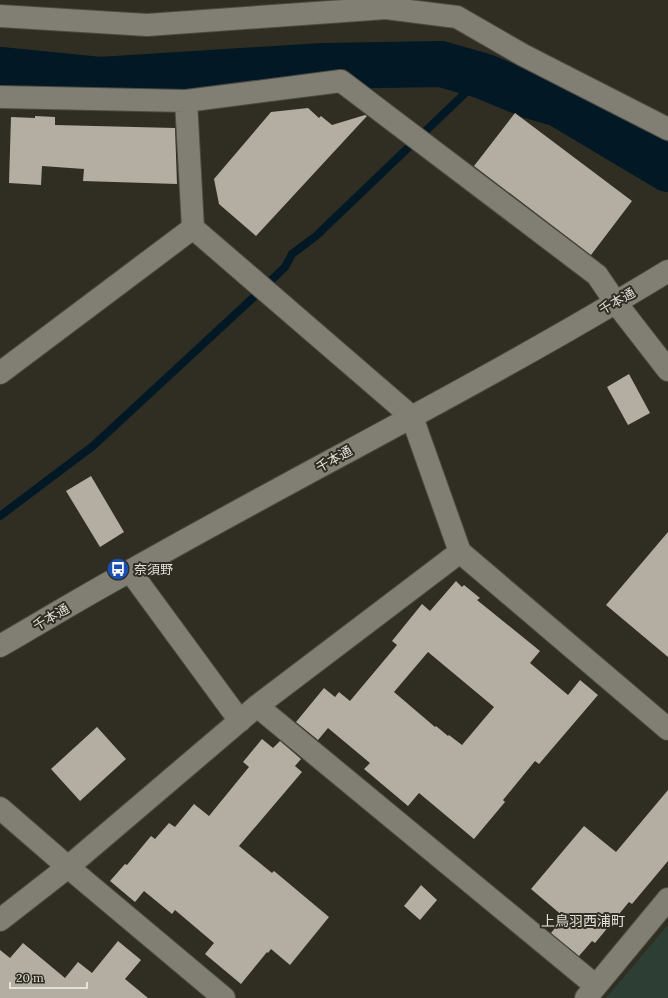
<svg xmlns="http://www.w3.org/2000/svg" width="668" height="998" font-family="Lora,'Noto Sans JP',serif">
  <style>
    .green { fill: #2d3f34 }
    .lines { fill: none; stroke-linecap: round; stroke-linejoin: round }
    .stream { stroke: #021925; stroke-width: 8 }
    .river { stroke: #021925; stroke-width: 46 }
    .building { fill: #b4ada1; fill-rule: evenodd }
    .minor-casing { stroke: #4d4b42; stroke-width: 24 }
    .minor { stroke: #817f73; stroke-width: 22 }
    .labels { text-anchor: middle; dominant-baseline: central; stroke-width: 4; stroke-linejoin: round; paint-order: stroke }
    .street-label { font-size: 13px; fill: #e2e1da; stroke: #302e23 }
    .poi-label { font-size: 13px; fill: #e2e1da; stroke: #302e23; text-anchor: start }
    .neighbourhood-label { font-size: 14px; fill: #e2e1da; stroke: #302e23 }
  </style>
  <rect width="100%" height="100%" fill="#302e23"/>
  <path class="green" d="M668,925v73h-62z"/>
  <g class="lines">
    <path class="stream" d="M0,516l93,-70 163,-151 29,-28 7,-13 24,-18 167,-160"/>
    <path class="river" d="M0,70l100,10 222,-14 119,-2 42,12 48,20 28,8 109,65"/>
  </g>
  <path class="building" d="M308,108l11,10 2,-2 11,9 33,-10 2,1 -111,120 -37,-32 -5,-25 57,-67z
    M515,113l117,88 -41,54 -117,-89z
    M35,116l20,1v8l120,3 2,56 -94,-3 1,-12 -42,-3 -1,19 -32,-2 2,-66 24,1z
    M629,374l21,39 -22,12 -21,-38z
    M91,476l33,56 -24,15 -34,-56z
    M668,532v125l-62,-52z
    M456,581l6,6 2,-2 16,13 -3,2 63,51 -10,12 38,32 12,-15 18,15 -59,69 -4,-3 -32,39 2,2 -31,37 -55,-46 -11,13 -44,-37 6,-6 -42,-35 -10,12 -22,-18 28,-34 11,9 4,-5 11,9 47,-56 -5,-4 30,-37 8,7zM428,652l66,55 -32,38 -13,-10 -1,1 -12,-10 -1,1 -41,-35z
    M97,727l29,32 -46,42 -29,-32z
    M262,739l11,9 7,-7 21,18 -6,7 7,6 -63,74 33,27 2,-2 55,46 -39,48 -19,-16 -3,4 -1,-1 -26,32 -36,-30 9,-11 -39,-33 -3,4 -28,-23 -9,11 -25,-21 15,-17 2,1 24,-29 4,3 14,-16 6,4 19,-23 15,12 40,-49 -6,-5z
    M668,790v71l-36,43 -3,-2 -34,41 -3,-2 -13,15 -28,-23 13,-16 -33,-28 53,-63 32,26z
    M421,885l16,15 -17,20 -16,-14z
    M118,941l23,19 -16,19 23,19h-148v-48l10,8 13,-15 42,35 13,-16 14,11z"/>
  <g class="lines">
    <g class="minor-casing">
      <path id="minor" d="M0,16l147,9 239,-17 71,9 66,38 145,74
        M0,97l186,4 155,-20 256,194 19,28 52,67
        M193,228l219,189 48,135 208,177
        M0,373l193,-145 -7,-127
        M130,571l110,150
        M0,646c43,-25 86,-51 130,-75 178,-101 363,-193 538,-300
        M257,706l339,280
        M0,808l68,59 156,131
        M0,920l68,-53 189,-161 203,-154
        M586,998l82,-99"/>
    </g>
    <use href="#minor" class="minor"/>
  </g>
  <defs>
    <g id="bus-disc" transform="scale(1.15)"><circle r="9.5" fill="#1a4fb4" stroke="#302e23"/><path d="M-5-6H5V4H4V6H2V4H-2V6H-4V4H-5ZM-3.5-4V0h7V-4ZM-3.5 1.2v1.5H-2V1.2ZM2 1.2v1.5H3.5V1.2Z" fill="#fff"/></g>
  </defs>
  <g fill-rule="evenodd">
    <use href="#bus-disc" x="118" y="569"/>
  </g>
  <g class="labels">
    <g class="street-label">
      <text transform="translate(617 301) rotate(-30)">千本通</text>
      <text transform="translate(334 459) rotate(-29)">千本通</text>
      <text transform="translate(51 617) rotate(-30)">千本通</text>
    </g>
    <g class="poi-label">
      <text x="134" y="569">奈須野</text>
    </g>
    <g class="neighbourhood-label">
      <text x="583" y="921">上鳥羽西浦町</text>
    </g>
  </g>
  <path d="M10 982v6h77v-6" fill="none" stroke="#e2e1da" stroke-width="2"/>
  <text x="16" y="982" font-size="12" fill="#e2e1da" stroke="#302e23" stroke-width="3" paint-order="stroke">20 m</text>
</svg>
